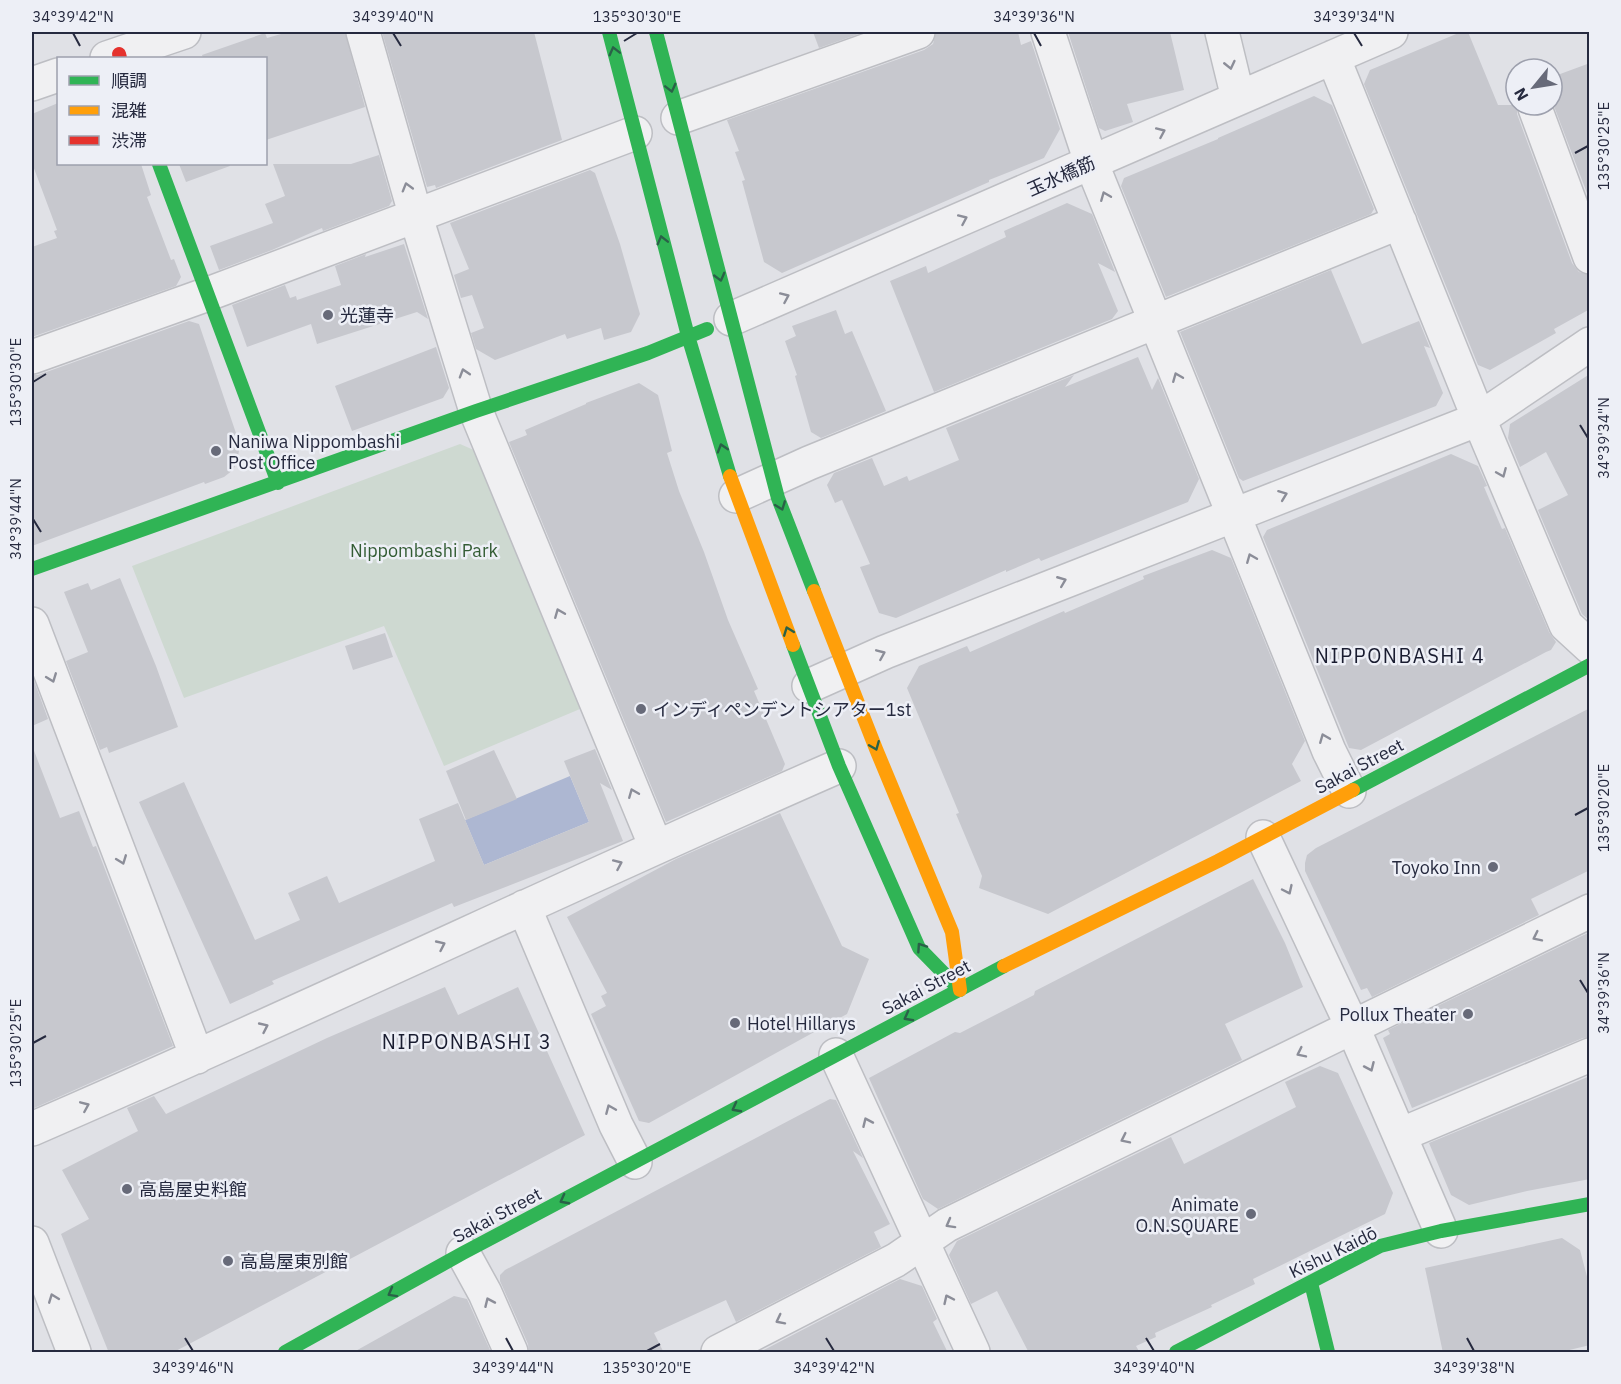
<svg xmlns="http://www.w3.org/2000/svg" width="1621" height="1384" font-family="'IBM Plex Sans','Noto Sans JP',sans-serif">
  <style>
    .green { fill: #ced9d1 }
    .water { fill: #adb7d2 }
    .building { fill: #c7c8ce }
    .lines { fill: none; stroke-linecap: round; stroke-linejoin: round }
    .street-casing { stroke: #bdbec3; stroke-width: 36 }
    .street { stroke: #f0f0f2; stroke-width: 33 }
    .fast { stroke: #30b455; stroke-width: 14 }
    .slow { stroke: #ff9f0a; stroke-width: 14 }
    .jam { stroke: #e5322d; stroke-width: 14 }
    .oneway { stroke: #2a6148 }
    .oneway2 { stroke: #8b8d98 }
    .ticks { fill: none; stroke: #262a3f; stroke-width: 2 }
    .poi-dot { fill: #676a79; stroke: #edeff6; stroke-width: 2 }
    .labels { text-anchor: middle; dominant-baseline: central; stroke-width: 5; stroke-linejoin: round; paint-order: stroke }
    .street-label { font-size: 18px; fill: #262a3f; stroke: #edeff6 }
    .poi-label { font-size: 18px; fill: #262a3f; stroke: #edeff6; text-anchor: start }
    .park-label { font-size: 18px; fill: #335c34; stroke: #edeff6 }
    .neighbourhood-label { font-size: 20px; letter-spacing: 1.5px; fill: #191c30; stroke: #edeff6 }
    .neatline { fill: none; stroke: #262a3f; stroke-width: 2 }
    .ticks-label { font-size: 15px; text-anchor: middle; fill: #262a3f }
  </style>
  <rect width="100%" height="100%" fill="#e0e1e6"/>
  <path class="green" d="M460,444l16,7 104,258 -136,57 -60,-140 -200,72 -52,-132z"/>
  <path class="water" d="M570,776l19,46 -105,43 -19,-45z"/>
  <path class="building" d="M288,32h57l20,75 -99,33v-82h-63l-1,-3 63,-22 2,5z
    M382,32h152l28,108 -126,48 -1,-3 -8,2z
    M813,32h51l-45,16z
    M936,32h82l3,13 10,-4 29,88 -16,29 -55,22v2l-207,91 -18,-11 -22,-81 3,-1 -10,-28 4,-1 -12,-31 197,-70 9,-6z
    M1068,32h102l14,58 -57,14 6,18 -28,9 -6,-3z
    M1461,32h7l30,73h19v9l55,149 7,9 11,3v34l-36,20 2,4 -66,37 -12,-5 -114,-281 6,-14z
    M1590,63v138l-38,-100v-24z
    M1314,96l18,9 42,104 -3,5 -205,83 -45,-111 3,-8 94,-39v-1z
    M58,103v61h83l10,31 -4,2 24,63 3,-1 7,18 -5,9 -144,51v-90l25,-9 -3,-7 3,-1 -25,-67v-49z
    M379,155l13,46 -3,5 -66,25 -1,-3 -50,22 -53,20 -9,-24 63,-23 -8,-19 20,-8 -12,-32h78z
    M179,164h50l1,2 -44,16z
    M590,170l5,3 25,71 20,70 -9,18 -27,8 -3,-12 -34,11 -2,-5 -70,26 -19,-11 -5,-16 13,-5 -12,-33 -11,3 -7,-23 15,-6 -19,-46z
    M1067,203l25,11 23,58 -17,-9 20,48 -6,8 -178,73 -44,-111 36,-15 2,7 78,-36 -2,-6z
    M404,244l24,75 -11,-7 -100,32 -6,-20 -64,23 -15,-42 53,-20 5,13 6,-2 1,4 44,-15 -6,-19 31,-12 -1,3z
    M1331,270l31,74 57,-23 11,27 -6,-2 19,47 -7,13 -193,75 -4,-3 -59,-146z
    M836,310l9,24 7,-3 34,80 -65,27 -10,-6 -16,-56 2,-1 -12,-34 11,-5 -4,-10z
    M189,321l10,3 41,121 -3,17 -4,8 -9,7 -19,7 -1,-2 -172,64v-171h6z
    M436,347l13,41 -6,10 -91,33 -17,-45z
    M1138,357l14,33 6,-12 41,101 -11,23 -147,59 -2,-3 -33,14v-2l-110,48 -17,-5 -19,-46 10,-3 -28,-64 -7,3 -8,-18 7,-12 38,-15 12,28 23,-10 2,5 50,-21 -13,-32 128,-53 -9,12z
    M1590,374v247l-8,-7 -44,-104 30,-15 -22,-43 -26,15 -12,-29 2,-14z
    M639,383l19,12 14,56 -5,2 12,38 25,61 24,68 30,69 -4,2 31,73 -3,7 -116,51 -157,-380 18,-7 -2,-5 61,-26v-1z
    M1451,454l27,12 9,20 -3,1 18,42 3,-1 44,104 7,10 -5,8 -5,2 -185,98 -12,-2 -86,-211 4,-7z
    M1212,550l19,8 74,183 -13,23 9,17 -253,133 -69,-26 3,-12 -26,-62 3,-1 -52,-125 12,-22 48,-20 3,6 64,-28 30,-13 1,2 79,-34 -1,-3z
    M120,578l36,88 22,61 -69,26 -2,-6 -7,3 -34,-89 22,-9 -24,-60 24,-9 3,7z
    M385,633l8,24 -40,13 -8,-24z
    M32,675l16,44 -16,7z
    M1590,708v162l-59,29 8,16 -167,82 -5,-9 -6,2 -56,-119v-8l2,-8 9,-7z
    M32,748h1l27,70 19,-7 14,36 3,-1 77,200 -141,63z
    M595,749l17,41 -12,-7 23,58 -169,66 -2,-4 -180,78 2,3 -44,20 -91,-202 45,-20 71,158 45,-20 -12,-27 39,-17 12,27 96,-42 -16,-42 39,-16 26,62 105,-43 -25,-61z
    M494,750l23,49 -51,21 -20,-49z
    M780,813l62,133 27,13 -22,55 -198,109 -10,-2 -48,-107 15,-8 -5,-10 6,-3 -40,-76 109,-58z
    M1253,879l32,64 18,44 -78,37 17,36 -304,149 -15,-10 -54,-121 86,-46 5,1 74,-38 1,-4z
    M1590,932v105l-7,1 -171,70 -29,-70 7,-4 -2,-4z
    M445,987l13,28 60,-28 67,148 -413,218h-63l-48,-119 28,-15 -27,-49 76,-39 -11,-23 27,-12 12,18 161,-76z
    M1320,1066l18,7 55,120 -8,21 -132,65 2,5 -44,21 1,2 -57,26 1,4 -20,9 4,7h-111l-32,-62 -26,13 -22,-49 8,-14 214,-104 13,27 112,-57 -11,-25z
    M1590,1076v103l-63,12 -58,14 -18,-10 -22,-52z
    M830,1099l6,1 27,58 -10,-7 37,73 -16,8 7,15 -145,75 -10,-22 -72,33 10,20h-135l-1,-9 -28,-63v-6l5,-5z
    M1562,1238l18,12 10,38v57l-33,8h-114l-18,-85z
    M900,1279l22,7 15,33 -4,3 15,31h-190z
    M454,1296l13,3 23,51 -6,3h-132z"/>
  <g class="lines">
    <g class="street-casing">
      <path id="street" d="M363,32l53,185 60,194 180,436
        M1048,32l43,130 238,589 20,40
        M1222,32l16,66
        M1333,57l146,362 87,206 24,22
        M107,58l77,-26
        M32,84l26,-9
        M1535,108l55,149
        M678,118l240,-86
        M731,319l660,-287
        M32,357l176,-63 427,-161
        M736,496l73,-33 591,-241
        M32,624l165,433
        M809,686l76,-34 594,-233 111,-75
        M1263,837l90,191 88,203
        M524,907l92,218 19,37
        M836,1055l137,297
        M32,1129c271,-117 537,-245 807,-363
        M1400,1135l190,-80
        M32,1243l42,109
        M463,1253l22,40 26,59
        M718,1352l178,-92 51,-35 643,-314"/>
    </g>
    <use href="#street" class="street"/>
    <path class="fast" d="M609,32l79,304 42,140
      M656,32l122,466 36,93
      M159,164l119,319
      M32,569l444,-158 172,-58 59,-24
      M793,645l46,121 80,182 41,42
      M1353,790l237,-125
      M1311,1283l17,69
      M285,1352l178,-99 541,-287
      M1176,1352l204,-106 61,-15 149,-27"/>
    <path class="slow" d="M730,476l63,169
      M814,591l62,158 76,183 8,58
      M1004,966l214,-105 135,-71"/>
    <path class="jam" d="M119,54l1,4"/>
  </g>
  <defs><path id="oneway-chevron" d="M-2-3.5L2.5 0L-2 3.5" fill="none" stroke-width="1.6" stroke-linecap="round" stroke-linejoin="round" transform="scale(1.5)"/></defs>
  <g class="oneway">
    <use href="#oneway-chevron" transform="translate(614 51) rotate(-104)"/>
    <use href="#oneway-chevron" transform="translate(671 88) rotate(76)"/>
    <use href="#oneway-chevron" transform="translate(662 240) rotate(-104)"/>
    <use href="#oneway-chevron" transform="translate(720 277) rotate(75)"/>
    <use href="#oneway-chevron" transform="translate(722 448) rotate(-107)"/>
    <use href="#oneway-chevron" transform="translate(781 506) rotate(69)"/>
    <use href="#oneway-chevron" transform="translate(788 631) rotate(-111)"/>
    <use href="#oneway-chevron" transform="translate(875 746) rotate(68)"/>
    <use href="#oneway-chevron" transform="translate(921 947) rotate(-124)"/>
    <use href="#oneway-chevron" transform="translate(908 1017) rotate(152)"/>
    <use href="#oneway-chevron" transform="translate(736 1108) rotate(152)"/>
    <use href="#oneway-chevron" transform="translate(564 1200) rotate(152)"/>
    <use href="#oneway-chevron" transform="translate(392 1293) rotate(151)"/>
  </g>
  <g class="oneway2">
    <use href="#oneway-chevron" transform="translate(1230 65) rotate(77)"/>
    <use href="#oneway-chevron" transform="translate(1161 132) rotate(-24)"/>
    <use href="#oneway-chevron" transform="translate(407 187) rotate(-106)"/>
    <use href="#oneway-chevron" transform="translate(1105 196) rotate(-112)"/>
    <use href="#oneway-chevron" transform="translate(963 219) rotate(-24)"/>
    <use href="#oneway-chevron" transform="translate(785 297) rotate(-24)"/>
    <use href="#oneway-chevron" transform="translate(464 373) rotate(-107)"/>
    <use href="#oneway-chevron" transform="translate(1177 377) rotate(-112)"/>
    <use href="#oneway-chevron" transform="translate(1502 473) rotate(67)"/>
    <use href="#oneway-chevron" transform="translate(1283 495) rotate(-21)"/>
    <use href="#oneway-chevron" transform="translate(1251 558) rotate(-112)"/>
    <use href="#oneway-chevron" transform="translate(1062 581) rotate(-22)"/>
    <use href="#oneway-chevron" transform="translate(559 613) rotate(-112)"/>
    <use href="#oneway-chevron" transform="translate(881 654) rotate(-23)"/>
    <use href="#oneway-chevron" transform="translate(52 678) rotate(69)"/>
    <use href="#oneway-chevron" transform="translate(1324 738) rotate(-112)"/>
    <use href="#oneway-chevron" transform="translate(633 793) rotate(-112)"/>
    <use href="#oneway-chevron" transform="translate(122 860) rotate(69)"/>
    <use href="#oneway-chevron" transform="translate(618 864) rotate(-24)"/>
    <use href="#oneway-chevron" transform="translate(1288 890) rotate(65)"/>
    <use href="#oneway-chevron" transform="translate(1537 937) rotate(154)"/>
    <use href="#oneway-chevron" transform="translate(441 945) rotate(-25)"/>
    <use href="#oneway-chevron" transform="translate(264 1027) rotate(-25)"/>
    <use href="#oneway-chevron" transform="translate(1301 1053) rotate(154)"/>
    <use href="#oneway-chevron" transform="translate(1370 1067) rotate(66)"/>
    <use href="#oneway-chevron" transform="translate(85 1106) rotate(-23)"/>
    <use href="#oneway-chevron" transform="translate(610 1109) rotate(-113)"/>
    <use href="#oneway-chevron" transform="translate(867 1122) rotate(-114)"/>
    <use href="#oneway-chevron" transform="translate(1125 1139) rotate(154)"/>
    <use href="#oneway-chevron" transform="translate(950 1224) rotate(151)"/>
    <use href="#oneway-chevron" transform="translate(53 1298) rotate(-111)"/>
    <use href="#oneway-chevron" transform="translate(948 1299) rotate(-115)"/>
    <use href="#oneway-chevron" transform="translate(489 1302) rotate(-114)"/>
    <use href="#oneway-chevron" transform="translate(780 1320) rotate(153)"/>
  </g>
  <path class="ticks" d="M73,33l7,13M393,33l8,13M1034,33l7,13M1354,33l8,13M624,41l13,-8M1575,153l13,-7M33,382l13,-8M1580,425l8,13M33,519l8,13M1575,815l13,-7M1580,980l8,13M33,1043l13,-7M185,1338l8,13M506,1338l7,13M826,1338l8,13M1146,1338l8,13M1467,1338l7,13M647,1351l13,-7"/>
  <g class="poi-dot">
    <circle cx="328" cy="315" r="6"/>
    <circle cx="216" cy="451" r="6"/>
    <circle cx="641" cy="709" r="6"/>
    <circle cx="1493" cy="867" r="6"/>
    <circle cx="1468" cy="1014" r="6"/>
    <circle cx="735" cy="1023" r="6"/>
    <circle cx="127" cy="1189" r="6"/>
    <circle cx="1251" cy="1214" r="6"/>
    <circle cx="228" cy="1261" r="6"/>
  </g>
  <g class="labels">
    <g class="street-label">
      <text transform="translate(1061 176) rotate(-24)">玉水橋筋</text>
      <text transform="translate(1359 766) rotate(-28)">Sakai Street</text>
      <text transform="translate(926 987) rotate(-28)">Sakai Street</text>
      <text transform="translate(497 1215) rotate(-28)">Sakai Street</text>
      <text transform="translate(1333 1252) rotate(-26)">Kishu Kaidō</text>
    </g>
    <g class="poi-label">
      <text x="340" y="315">光蓮寺</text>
      <text x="228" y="441">Naniwa Nippombashi<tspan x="228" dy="21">Post Office</tspan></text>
      <text x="653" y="709">インディペンデントシアター1st</text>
      <text x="1481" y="867" text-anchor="end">Toyoko Inn</text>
      <text x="1456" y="1014" text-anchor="end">Pollux Theater</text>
      <text x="747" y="1023">Hotel Hillarys</text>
      <text x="139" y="1189">高島屋史料館</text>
      <text x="1239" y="1204" text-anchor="end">Animate<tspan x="1239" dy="21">O.N.SQUARE</tspan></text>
      <text x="240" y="1261">高島屋東別館</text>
    </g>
    <g class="park-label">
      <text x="424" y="550">Nippombashi Park</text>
    </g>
    <g class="neighbourhood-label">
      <text x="1400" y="655">NIPPONBASHI 4</text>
      <text x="467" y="1041">NIPPONBASHI 3</text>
    </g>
  </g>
  <rect width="1621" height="1384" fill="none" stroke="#edeff6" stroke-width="66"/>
  <rect x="57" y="57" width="210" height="108" fill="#edeff6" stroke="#9da0ad" stroke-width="1.5"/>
  <rect x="69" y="76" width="30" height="9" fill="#30b455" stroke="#9da0ad" stroke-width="1.5"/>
  <text x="111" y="87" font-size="18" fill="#262a3f">順調</text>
  <rect x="69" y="106" width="30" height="9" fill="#ff9f0a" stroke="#9da0ad" stroke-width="1.5"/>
  <text x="111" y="117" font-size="18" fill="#262a3f">混雑</text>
  <rect x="69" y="136" width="30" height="9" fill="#e5322d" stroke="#9da0ad" stroke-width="1.5"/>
  <text x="111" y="147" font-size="18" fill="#262a3f">渋滞</text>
  <g transform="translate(1534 87) rotate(240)"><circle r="28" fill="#edeff6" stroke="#9da0ad" stroke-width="1.5"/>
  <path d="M0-4.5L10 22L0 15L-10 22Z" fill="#676a79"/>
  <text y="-9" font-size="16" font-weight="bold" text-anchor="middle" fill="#262a3f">N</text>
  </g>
  <rect x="33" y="33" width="1555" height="1318" class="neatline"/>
  <g class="ticks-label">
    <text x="73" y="22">34°39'42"N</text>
    <text x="393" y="22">34°39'40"N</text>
    <text x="637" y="22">135°30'30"E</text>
    <text x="1034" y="22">34°39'36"N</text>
    <text x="1354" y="22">34°39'34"N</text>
    <text transform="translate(1604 146) rotate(-90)" y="5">135°30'25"E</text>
    <text transform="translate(16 382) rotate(-90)" y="5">135°30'30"E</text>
    <text transform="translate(1604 438) rotate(-90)" y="5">34°39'34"N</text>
    <text transform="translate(16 519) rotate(-90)" y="5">34°39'44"N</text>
    <text transform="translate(1604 808) rotate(-90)" y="5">135°30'20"E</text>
    <text transform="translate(1604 993) rotate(-90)" y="5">34°39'36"N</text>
    <text transform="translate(16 1043) rotate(-90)" y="5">135°30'25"E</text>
    <text x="193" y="1373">34°39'46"N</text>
    <text x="513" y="1373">34°39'44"N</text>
    <text x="647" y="1373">135°30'20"E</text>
    <text x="834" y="1373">34°39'42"N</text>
    <text x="1154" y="1373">34°39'40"N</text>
    <text x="1474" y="1373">34°39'38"N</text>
  </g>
</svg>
